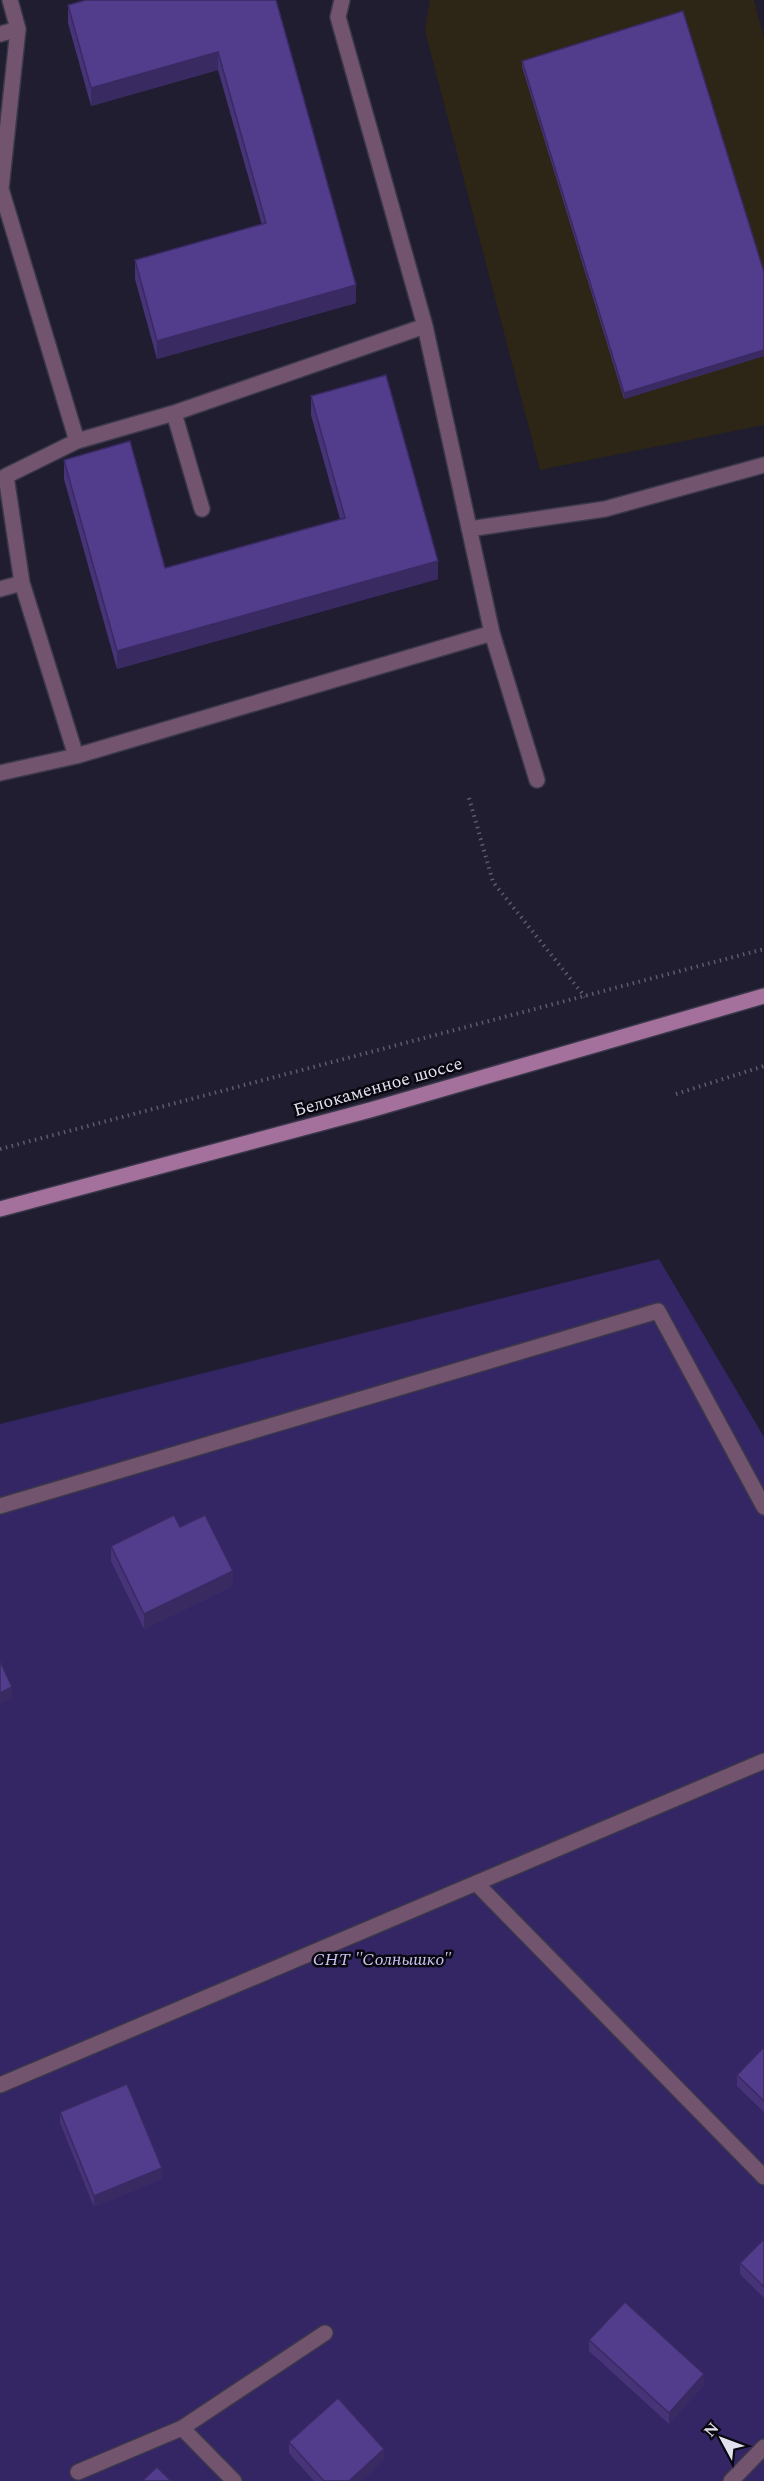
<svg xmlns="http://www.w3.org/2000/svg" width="764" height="2481" font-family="Spectral,serif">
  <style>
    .industrial { fill: #2d2515 }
    .green { fill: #342664 }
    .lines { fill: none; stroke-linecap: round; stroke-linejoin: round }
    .service-casing { stroke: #3a384a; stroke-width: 18 }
    .minor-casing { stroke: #3a384a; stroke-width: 18 }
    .secondary-casing { stroke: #3a384a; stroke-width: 18 }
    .path { stroke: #5d5b6c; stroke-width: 4; stroke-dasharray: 1.5 4.5; stroke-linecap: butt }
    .service { stroke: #73546f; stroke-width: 15 }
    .minor { stroke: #73546f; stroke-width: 15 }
    .secondary { stroke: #a3719c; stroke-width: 15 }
    .wall { fill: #473478 }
    .shaded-wall { fill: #392a62 }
    .building { fill: #523c8c; stroke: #392a62; stroke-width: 1.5 }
    .labels { text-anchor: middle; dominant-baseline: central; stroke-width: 5; stroke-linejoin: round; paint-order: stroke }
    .street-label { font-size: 18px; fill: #e2e1ee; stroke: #090810 }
    .park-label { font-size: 18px; font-style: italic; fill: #c7c3f0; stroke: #090810 }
  </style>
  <rect width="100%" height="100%" fill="#1f1d2f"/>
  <path class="industrial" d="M430,0h324l10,38v387l-224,45 -115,-439z"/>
  <path class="green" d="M659,1259l105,178v1044h-764v-1057z"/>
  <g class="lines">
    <g class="service-casing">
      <path id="service" d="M10,0l8,29 -17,160 76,252 -71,35 16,107 54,173
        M0,34l18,-5
        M174,413l28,96
        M77,441l97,-28 251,-87
        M469,529l136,-20 159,-44
        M0,589l22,-6
        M492,633l45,147
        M0,773l76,-17 416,-123 -67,-307 -87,-309 4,-17"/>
    </g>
    <g class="minor-casing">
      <path id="minor" d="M0,1506l658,-195 106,196
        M476,1883l288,294
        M0,2085l764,-324
        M182,2428l52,53
        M78,2472l104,-44 143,-95
        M731,2481l33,-34"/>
    </g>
    <g class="secondary-casing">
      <path id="secondary" d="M0,1209l370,-99 394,-114"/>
    </g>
    <path class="path" d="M469,798l24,84 92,115
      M676,1094l88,-28
      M0,1149l764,-200"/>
    <use href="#service" class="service"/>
    <use href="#minor" class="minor"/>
    <use href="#secondary" class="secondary"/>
  </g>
  <path class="wall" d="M276,0l80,303 -199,56 -22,-80v-19l127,-35 -44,-155 -127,36 -23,-83v-18z
    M522,61l242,211v84l-140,43 -102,-332z
    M311,396l127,183 -321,90 -53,-190v-19l101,108 175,-49 -29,-104z
    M180,1527l53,59 -89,43 -33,-68v-15z
    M764,2047v65l-27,-26v-11z
    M60,2112l102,67 -68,28 -34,-84z
    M764,2239v59l-24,-24v-11z
    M589,2340l115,45 -35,39 -80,-73z
    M289,2442l95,18 -23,21h-47l-25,-28z"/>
  <path class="shaded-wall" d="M218,52v18l-127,36v-18z
    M356,285v18l-199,56v-18z
    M764,350v6l-140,43v-6z
    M438,561v18l-321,90v-18z
    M233,1571v15l-89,43v-15z
    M12,1687v11l-12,6v-11z
    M162,2168v11l-68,28v-11z
    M704,2374v11l-35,39v-11z
    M384,2449v11l-23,21h-12z"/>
  <path class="building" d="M86,0h190l80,285 -199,56 -22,-81 131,-37 -48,-171 -127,36 -23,-83z
    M683,11l81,261v78l-140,43 -102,-332z
    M386,375l52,186 -321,90 -53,-191 66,-19 35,127 180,-50 -34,-122z
    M174,1515l6,12 25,-12 28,56 -89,43 -33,-68z
    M0,1661l12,26 -12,6z
    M764,2047v54l-27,-26z
    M127,2084l35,84 -68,28 -34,-84z
    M764,2239v48l-24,-24z
    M625,2302l79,72 -35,39 -80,-73z
    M338,2398l46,51 -35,32h-25l-35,-39z
    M157,2467l14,14h-29z"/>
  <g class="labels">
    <g class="street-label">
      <text transform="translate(378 1087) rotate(-16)">Белокаменное шоссе</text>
    </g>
    <g class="park-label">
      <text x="382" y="1959">СНТ "Солнышко"</text>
    </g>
  </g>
  <g transform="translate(722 2439) rotate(311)" stroke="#090810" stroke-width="4.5" paint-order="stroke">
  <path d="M0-4.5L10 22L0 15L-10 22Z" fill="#e2e1ee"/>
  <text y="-9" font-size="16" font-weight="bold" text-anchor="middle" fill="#e2e1ee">N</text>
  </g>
</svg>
